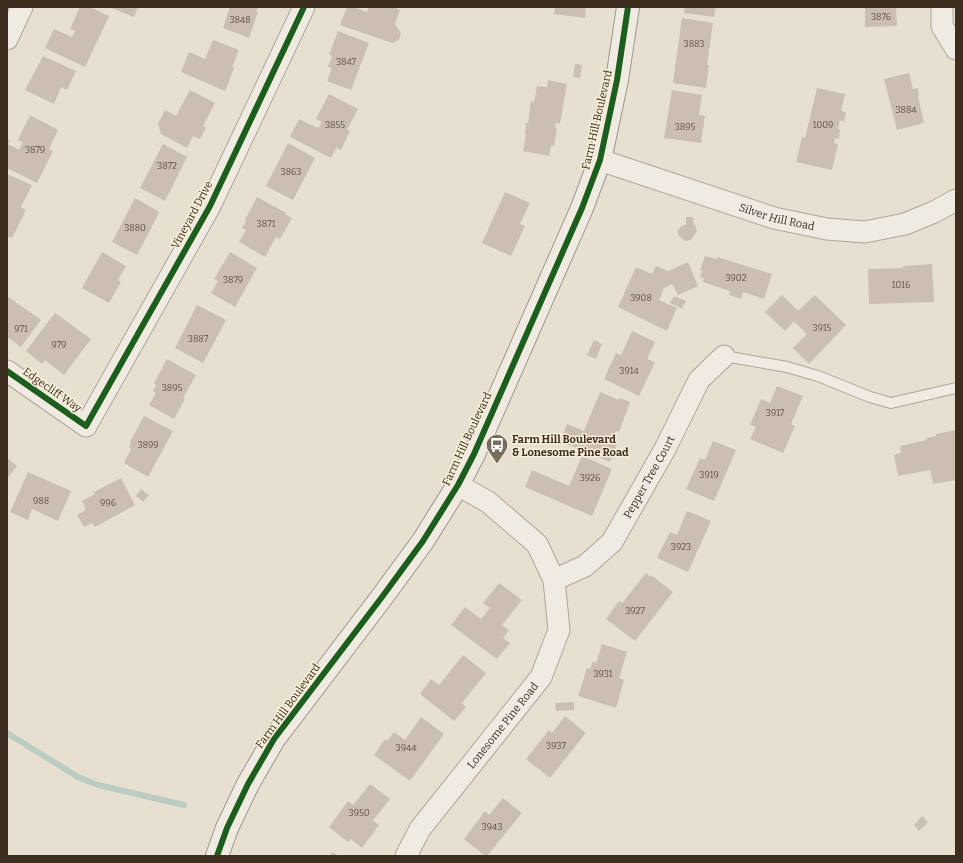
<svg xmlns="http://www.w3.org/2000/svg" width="963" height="863" font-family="Bitter,serif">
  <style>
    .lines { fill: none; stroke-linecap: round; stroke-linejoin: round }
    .stream { stroke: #bcccc2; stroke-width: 6 }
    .building { fill: #cbbfb2 }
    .lane-casing { stroke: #ada599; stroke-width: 12 }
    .street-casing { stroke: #ada599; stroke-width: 23 }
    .secondary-casing { stroke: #9c958a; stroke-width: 24 }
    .lane { stroke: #efebe3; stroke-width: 10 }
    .street { stroke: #efebe3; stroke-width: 21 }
    .secondary { stroke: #efebe3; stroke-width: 22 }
    .cycleway-casing { stroke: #f7eed8; stroke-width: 8 }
    .cycleway { stroke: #1b5e20; stroke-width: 6 }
    .labels { text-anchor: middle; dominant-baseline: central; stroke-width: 3; stroke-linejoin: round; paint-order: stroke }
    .number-label { font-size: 9px; fill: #605244 }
    .street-label { font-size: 11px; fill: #3d2e20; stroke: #f7eed8 }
    .poi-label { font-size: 11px; font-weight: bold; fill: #3d2e20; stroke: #f7eed8; text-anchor: start }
  </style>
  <rect width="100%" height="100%" fill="#e7e0d1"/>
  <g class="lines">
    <path class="stream" d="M7,733l71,44 20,8 86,20"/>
  </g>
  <path class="building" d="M80,7h10l19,9 -24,51 -40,-19 9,-19 18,8 3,-6 -5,-2z
    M109,7h29l-4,10z
    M230,7h28l-2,5h2l-9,26 -26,-10z
    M347,7h6l14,5 2,-5h28v2l3,1 -5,14 6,9 -2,7 -7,3 -52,-18z
    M555,7h31l-1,11 -31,-4z
    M685,7h31l-2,10 -30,-4z
    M865,7h31l1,19 -32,1z
    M682,18l31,5 -6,42h2l-3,23 -33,-5z
    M338,31l31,12 -18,47 -24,-9 5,-13 -4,-1 4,-11 -3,-1z
    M213,40l26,10 -7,17 2,1 -9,23 -44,-19 8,-20 16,7z
    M43,56l33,15 -9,19 -6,-3 -7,17 -29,-14z
    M575,64l7,1 -2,13 -7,-1z
    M909,73l4,16 5,-1 1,8h-1l6,27 -27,7 -13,-51z
    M548,80l19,4 -7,40 -4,-1 -1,5 2,1 -3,17h-3l-2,10 -26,-5 3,-17 -1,-1 1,-10h2l3,-22 3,1 3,-16 10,1z
    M817,88l28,6 -4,17 5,1 -2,10 -4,-2 -2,9 2,1 -1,9 -4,-1 -1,5 4,1 -6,26 -36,-8 6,-25 3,1z
    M190,90l25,13 -12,23 3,2 -6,11 -7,-3 -6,12 -26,-14 -3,-10 7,-14 11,6z
    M672,90l30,5 -3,20 6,1 -4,27 -37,-5z
    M329,94l29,15 -11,21 3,1 -9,19 -5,-2 -5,10 -41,-21 9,-18 19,9 4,-6 -6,-3z
    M30,115l28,15 -9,19 4,2 -16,32 -30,-15v-29l3,2 -2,3 11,6 4,-8 -5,-2z
    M288,143l27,15 -22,42 -27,-14z
    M163,144l24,13 -22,44 -25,-13z
    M7,174l25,11 -11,22 5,3 -14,28 -5,-2z
    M505,192l25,11 -10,21 5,2 -14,30 -29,-13z
    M257,197l29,16 -1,1 7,4 -12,21 -4,-2 -11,20 -26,-15 7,-12 -4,-2 4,-7 -1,-1z
    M135,198l23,13 1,2 -22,42 -25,-13z
    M686,217h7l1,8h1l2,6 -6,9 -6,1 -7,-6v-5l5,-5h3z
    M102,252l24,14 -8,14 3,2 -12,21 -27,-15z
    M230,252l27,16 -22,39 -24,-14 7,-12 -4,-2z
    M705,256l11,3 1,-2 55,17 -8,25 -21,-7 -2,7 -12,-4 1,-4 -27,-9 1,-4 -4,-1 2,-6 -2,-1z
    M688,262l10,24 -20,9 -6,-11 -8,4 -5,12 18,8 -10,23 -49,-24 18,-40 16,7 4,-8 12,5z
    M932,264l2,38 -65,2 -1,-35 35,-1v-2z
    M782,295l16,16 17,-16 31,30 -37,39 -16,-16 14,-14 -13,-13 -9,10 -20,-19z
    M7,296l34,24 -20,27 -14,-10z
    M674,296l12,5 -4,8 -12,-6z
    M197,305l29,15 -23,43 -28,-15z
    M55,313l36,26 -27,36 -19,-15 -3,4 -16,-13z
    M632,331l23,11 -8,17 8,3 -16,34 -35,-17 12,-26 5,2z
    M594,340l8,4 -6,15 -9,-4z
    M167,359l29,16 -13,23 2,1 -11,20 -25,-14 7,-12 -3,-2 3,-6 -2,-2z
    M777,386l26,10 -12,28 4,2 -12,27 -33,-14 6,-12 -6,-2 11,-26 9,4z
    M600,392l19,8 1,-2 10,4 -11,30 -3,-1 -4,11 5,2 -7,18 -50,-21 7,-17 17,7z
    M144,416l29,15 -25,46 -24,-14 7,-14 -2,-1 2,-5 -1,-1z
    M956,430v50l-23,4 -3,-14 -32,6 -4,-21 7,-2 -1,-7 27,-6 -1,-2 10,-2v-2z
    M713,441l23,9 -22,51 -28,-12 14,-31 5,2z
    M582,456l30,13 -20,47 -67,-29 7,-17 37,16z
    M7,458l10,8 -10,13z
    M28,472l43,19 -13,30 -26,-12 -4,11 -18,-8z
    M121,478l14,27 -40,22 -3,-4 -8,4 -7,-12 9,-5 -4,-9 13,-7 -1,-2z
    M141,489l8,6 -6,7 -7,-6z
    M687,511l24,10 -23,51 -31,-14 13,-26 7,3z
    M646,573l4,4 1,-2 22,17 -38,49 -29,-22 13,-18 3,2z
    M499,583l23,17 -20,25 7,5 -6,8 7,5 -13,16 -46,-34 14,-18 16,12 9,-11 -7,-5z
    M602,644l25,8 -8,26 5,2 -8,28 -38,-12 9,-28 3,1 3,-8 3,2z
    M463,655l23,18 -24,30 4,4 -12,14 -34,-27 11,-15 8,6z
    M574,702v8l-18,1 -1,-8z
    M565,716l21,17 -36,45 -24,-19 23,-29 3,3z
    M421,717l23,17 -34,47 -36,-26 11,-16 2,2 7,-9 11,8z
    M370,784l20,15 -17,21 6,5 -17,23 -11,-9 -3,3 -19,-15 19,-26 5,4z
    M503,798l19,15 -35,43h-2l-21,-17 21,-28 4,4z
    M922,816l6,6 -9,9 -5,-6z
    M332,852l7,4h-9z"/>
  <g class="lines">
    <g class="lane-casing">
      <path id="lane" d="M724,356l63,11 31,9 52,21 21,6 65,-15"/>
    </g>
    <g class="street-casing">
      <g id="street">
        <path d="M942,7v19l14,23"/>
        <path d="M7,39l15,-32"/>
        <path id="s1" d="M600,160l174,58 53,11 38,3 40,-8 29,-12 22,-12"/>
        <path d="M7,371l79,55 124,-220 94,-199"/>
        <path id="s2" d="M554,580l31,-14 27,-24 53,-93 34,-69 25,-24"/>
        <path id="s3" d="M406,856l14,-27 121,-152 18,-47 -5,-50 -17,-36 -49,-42 -30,-17"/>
      </g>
    </g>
    <g class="secondary-casing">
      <path id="secondary" d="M217,856l10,-28 21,-44 26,-45 108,-142 41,-56 35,-56 16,-31 108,-246 18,-48 17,-80 11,-73"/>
    </g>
    <use href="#lane" class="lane"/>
    <use href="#street" class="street"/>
    <use href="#secondary" class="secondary"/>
    <g class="cycleway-casing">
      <path id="cycleway" d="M7,371l79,55 124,-220 94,-199
        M217,856l10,-28 21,-44 26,-45 108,-142 41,-56 35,-56 16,-31 108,-246 18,-48 17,-80 11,-73"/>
    </g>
    <use href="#cycleway" class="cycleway"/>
  </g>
  <defs>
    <g id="bus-pin" transform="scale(1.15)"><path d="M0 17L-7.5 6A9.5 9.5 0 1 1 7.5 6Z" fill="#786c5e" stroke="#f7eed8"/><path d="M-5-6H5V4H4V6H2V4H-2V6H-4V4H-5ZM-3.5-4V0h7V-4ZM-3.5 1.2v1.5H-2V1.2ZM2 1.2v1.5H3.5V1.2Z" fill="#fff"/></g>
  </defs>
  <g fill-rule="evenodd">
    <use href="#bus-pin" x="497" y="445"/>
  </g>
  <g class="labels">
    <g class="number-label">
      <text x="881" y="17">3876</text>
      <text x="240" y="20">3848</text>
      <text x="694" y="44">3883</text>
      <text x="346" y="62">3847</text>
      <text x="906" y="110">3884</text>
      <text x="335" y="125">3855</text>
      <text x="823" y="125">1009</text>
      <text x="685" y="127">3895</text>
      <text x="35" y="150">3879</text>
      <text x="167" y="166">3872</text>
      <text x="291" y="172">3863</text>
      <text x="266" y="224">3871</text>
      <text x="135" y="228">3880</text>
      <text x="736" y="278">3902</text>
      <text x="233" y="280">3879</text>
      <text x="901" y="285">1016</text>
      <text x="641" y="298">3908</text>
      <text x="822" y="328">3915</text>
      <text x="21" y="329">971</text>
      <text x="198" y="339">3887</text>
      <text x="59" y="345">979</text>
      <text x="629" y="371">3914</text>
      <text x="172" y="388">3895</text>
      <text x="775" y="413">3917</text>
      <text x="148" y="445">3899</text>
      <text x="709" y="475">3919</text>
      <text x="590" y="478">3926</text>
      <text x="41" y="501">988</text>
      <text x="108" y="503">996</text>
      <text x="681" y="547">3923</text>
      <text x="635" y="611">3927</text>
      <text x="603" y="674">3931</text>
      <text x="556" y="746">3937</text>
      <text x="406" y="748">3944</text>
      <text x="359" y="813">3950</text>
      <text x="492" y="827">3943</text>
    </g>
    <g class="street-label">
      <text transform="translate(597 120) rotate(-77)">Farm Hill Boulevard</text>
      <text transform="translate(192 215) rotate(-62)">Vineyard Drive</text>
      <text stroke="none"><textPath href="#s1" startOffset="186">Silver Hill Road</textPath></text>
      <text transform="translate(52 390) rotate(35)">Edgecliff Way</text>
      <text transform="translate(467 439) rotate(-65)">Farm Hill Boulevard</text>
      <text stroke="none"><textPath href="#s2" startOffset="145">Pepper Tree Court</textPath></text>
      <text transform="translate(288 706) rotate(-54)">Farm Hill Boulevard</text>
      <text stroke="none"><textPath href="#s3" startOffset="163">Lonesome Pine Road</textPath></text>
    </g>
    <g class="poi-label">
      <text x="512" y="439">Farm Hill Boulevard<tspan x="512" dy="13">&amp; Lonesome Pine Road</tspan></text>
    </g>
  </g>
  <rect width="963" height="863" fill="none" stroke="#3d2e20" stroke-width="16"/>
</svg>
